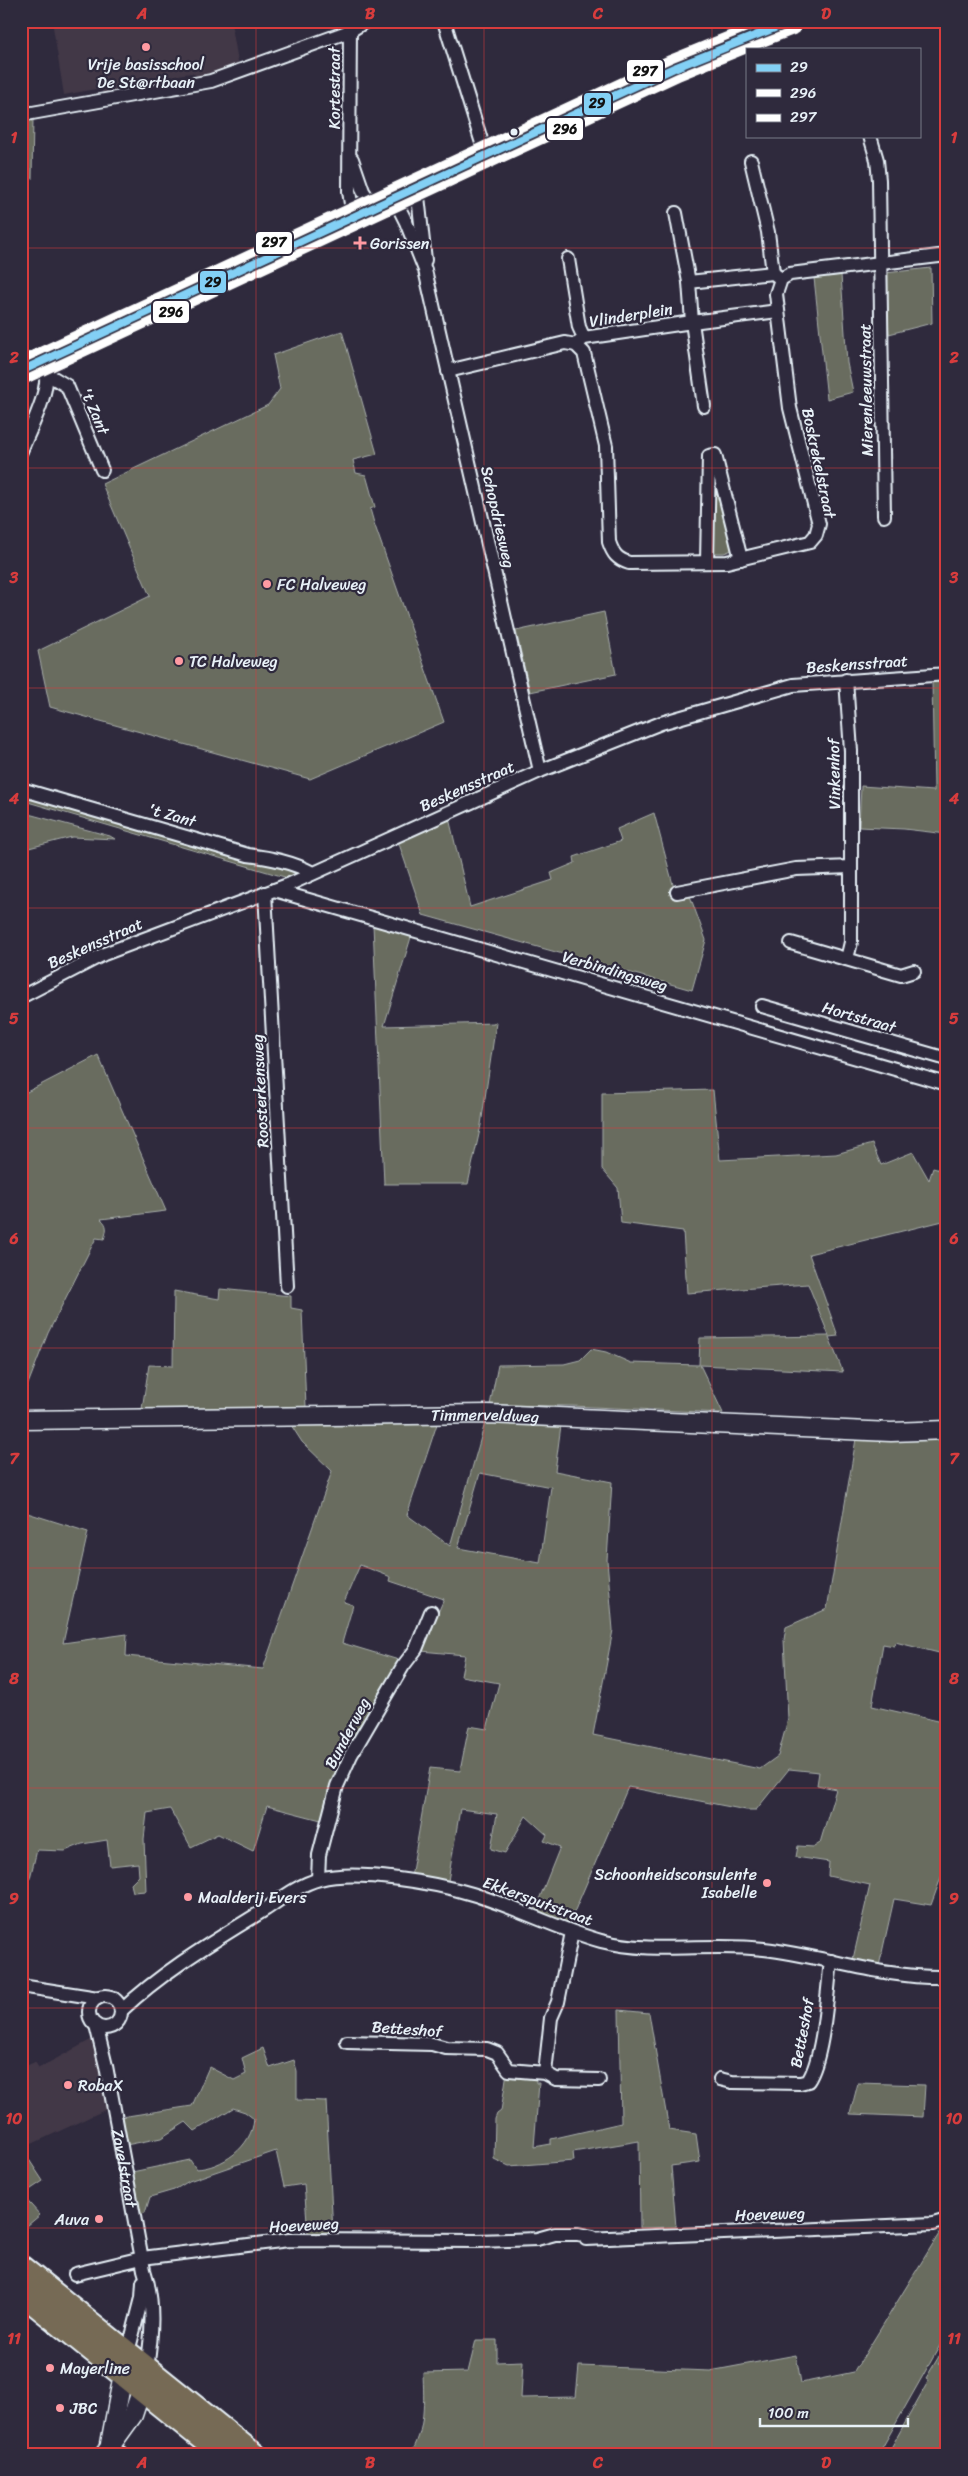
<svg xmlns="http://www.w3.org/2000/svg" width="968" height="2476" font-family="Sriracha,sans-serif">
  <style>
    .built { fill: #423847 }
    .green { fill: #696c5e; stroke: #a8aeab; fill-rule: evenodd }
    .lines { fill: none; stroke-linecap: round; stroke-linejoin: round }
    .street-casing { stroke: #e8f1f8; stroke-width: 16 }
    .secondary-casing { stroke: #e8f1f8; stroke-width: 21 }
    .primary-casing { stroke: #e8f1f8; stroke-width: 22 }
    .highway-casing { stroke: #e8f1f8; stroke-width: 26 }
    .street { stroke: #2f2a3d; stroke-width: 12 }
    .secondary { stroke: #2f2a3d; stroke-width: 18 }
    .primary { stroke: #766a55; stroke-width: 19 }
    .highway { stroke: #766a55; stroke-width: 22 }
    .bus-1-casing { stroke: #2f2a3d; stroke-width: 11 }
    .bus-2-casing { stroke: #2f2a3d; stroke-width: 11 }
    .bus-3-casing { stroke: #2f2a3d; stroke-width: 11 }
    .bus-1 { stroke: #83d0f5; stroke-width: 8 }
    .bus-2 { stroke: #fff; stroke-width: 8 }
    .bus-3 { stroke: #fff; stroke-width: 8 }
    .grid { fill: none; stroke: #d83c3d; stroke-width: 1; stroke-opacity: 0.55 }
    .poi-dot { fill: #ff9aa2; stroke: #2f2a3d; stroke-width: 2 }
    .bus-dot { fill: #e8f1f8; stroke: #2f2a3d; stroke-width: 2 }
    .labels { text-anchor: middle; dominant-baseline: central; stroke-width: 4.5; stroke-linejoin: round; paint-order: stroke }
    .poi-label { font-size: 16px; fill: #e8f1f8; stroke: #2f2a3d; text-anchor: start }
    .street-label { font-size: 16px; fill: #e8f1f8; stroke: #2f2a3d }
    .line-badge { stroke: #2f2a3d; stroke-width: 2 }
    .pale-badge-label { font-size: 14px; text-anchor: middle; font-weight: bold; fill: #111 }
    .neatline { fill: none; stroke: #d83c3d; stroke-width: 2 }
    .grid-label { font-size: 16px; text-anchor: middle; font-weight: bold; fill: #d83c3d }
  </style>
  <rect width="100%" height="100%" fill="#2f2a3d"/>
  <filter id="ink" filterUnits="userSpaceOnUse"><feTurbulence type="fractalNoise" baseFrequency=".02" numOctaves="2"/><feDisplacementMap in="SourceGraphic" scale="10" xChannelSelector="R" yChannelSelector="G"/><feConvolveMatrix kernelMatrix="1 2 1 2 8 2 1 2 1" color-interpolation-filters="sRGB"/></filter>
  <g filter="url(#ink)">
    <path class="built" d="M50,21h181l8,46 -41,9 -7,-3 -49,8 -20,11 -19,3 -2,-7 -37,7 -11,-68z
      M96,2037l13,71 -88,41v-81l14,-6 4,6z"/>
    <path class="green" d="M33,118l-1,61h-11v-58z
      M931,268l1,55 -43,11 -4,-61z
      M841,275l6,88 6,29 -26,7 -13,-121z
      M342,331l35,123 -24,6 3,13 10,2 9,32 -5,2 4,14 70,199 -134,57 -260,-72 -12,-56 112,-55 -48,-112 166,-79 12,-16 -7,-34z
      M711,466l24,83 -11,4h-13z
      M604,612l12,62 -86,18 -14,-61z
      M932,680h15v154l-43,-5 -45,-2 2,-41 73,5z
      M21,793l276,79 -9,6 -267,-78z
      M21,812l89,24 5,3 -43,-2 -51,13z
      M654,813l21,79 15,4 16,44 -14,50 -269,-75 -25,-74 51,-23 21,89 83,-27 -2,-7 24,-10 -1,-6 47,-16 -4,-12z
      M373,924l39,10 -28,92 112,-3 -15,102 -13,59h-84z
      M98,1055l68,156 -65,8c7,6 6,11 3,20l-8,-1 -48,95 -27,69v-307z
      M713,1090l7,70 116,-6 36,-10 9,21 32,-13 16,28 4,-12 14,4v48l-138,34 29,82 -9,1 14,35 -143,-7 23,48 -151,-7 -82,-1 8,-40 66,-1 16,-4 11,-11 15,3 25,11 68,2 1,-27 129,-2 -21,-52 -121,9 -4,-62 -62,-8 -3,-35 -16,-19v-76z
      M220,1289l71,7v12l11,2 4,97 -164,2 7,-44 24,1 1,-75 45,8z
      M485,1423l76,2 -6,46 57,11 -5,78 6,70 -20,105 167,34 18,-13 10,-37 -4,-79 2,-13 41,-18 29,-170h91v216l-52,-13 -1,4 -11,-2 -11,62 75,17v138l-16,44 -37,-6 -15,67 -26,-7 17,-74 -42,-9 1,-14 -33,-5 2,-11 16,1 6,-4 16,-54 -19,-4 2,-13 -30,-3 -33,41h-10l-118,-23 -59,137 -35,-12 26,-65 -16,-6 3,-6 -21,-19 -21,37 -14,-4 6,-35 -37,-5 -12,72 -37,-4 19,-109 30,3 9,-45 18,3 12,-46 -38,-7 4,-21 -44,-4 23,-52 -54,-18 1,-4 -31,-12 -16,37 9,3 -11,38 60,18 -65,116 -16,43 -54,-14 -14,45 -35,-17 -27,13 -21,-38 -23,4 -3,26 2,52 -13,1 -2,-8 8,-8 -1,-13 -28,3 -3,-26 -25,4 -17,7 -28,-1 -16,64v-71l3,-16 -3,-1v-315l67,21 -25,111 64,-9 -1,22 137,13 69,-198 -30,-29 -11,-17 146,-1 -30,91 43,31zM480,1473l71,14 -11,76 -82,-15z
      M619,2010l30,3 20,117 27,4 4,28 -29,4 5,61 -36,1 -1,-87 -66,11 1,9 -65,5 -15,-7 1,-40 2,-5 4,-3 6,-39 29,4v7h3l-5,64 17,-3v-5l70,-16z
      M263,2048l7,20 24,-8 3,11v29l29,1 7,131 -25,1 -4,-49 -20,3 -8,-36 -87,30 -15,9 -24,7 -5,16 -4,1 -9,-42 58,-12 6,9c26,-1 56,-22 58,-50l-9,-7 -12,-4 -38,23 -9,-9 -25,16 -35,7 -5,-28 71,-11 17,-39 25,13 12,-6 -4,-16z
      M858,2083l67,2 -2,32 -73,-3z
      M22,2149l21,32 -21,14 18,20 -19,16z
      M947,2226v107l-69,122h-468c16,-25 14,-54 13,-82l45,-1 8,-32h21v22l26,-1 -2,37 55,-1 3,-31 131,5 86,-16 5,28 53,-11 88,-143z
      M947,2343v8l-9,13 9,4v87h-60l42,-75 -3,-2z"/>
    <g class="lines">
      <g class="street-casing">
        <g id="street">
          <path d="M444,21l42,135"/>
          <path d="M350,24l-1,167 4,26"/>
          <path d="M21,115l190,-34 139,-50 16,-10"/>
          <path d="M870,136l7,24 2,20 5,336"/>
          <path d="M352,159l11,32 11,17"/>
          <path d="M751,161l17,71 5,41"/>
          <path d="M417,187l8,73"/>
          <path d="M394,198l12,24 19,48 115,501"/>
          <path d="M676,213l13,69"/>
          <path d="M568,259l11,68 5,11"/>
          <path d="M778,311l-86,11 -3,-40 84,-9 8,6"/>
          <path d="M576,345l8,-7 108,-16 12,84"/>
          <path d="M448,371l117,-28 11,2 8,8 22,93 3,96c4,12 8,17 20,21l98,-1 83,-20 6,-7 3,-11 -29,-116 -14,-114 5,-15 9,-5 157,-19"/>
          <path d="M47,374l20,12 35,84"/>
          <path d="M21,451c8,-20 31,-62 24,-83"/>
          <path d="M707,562l2,-106 6,-1 26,104"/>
          <path d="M846,680l5,71v191l-4,17"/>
          <path d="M21,789l227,66c23,3 44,7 65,18"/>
          <path d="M274,890l673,194"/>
          <path d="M677,892l119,-23 55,-2"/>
          <path d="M265,893l22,393"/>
          <path d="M791,943l110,32 13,-4"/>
          <path d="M21,997l83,-43 186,-70 250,-113 121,-48 132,-38 154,-11"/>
          <path d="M762,1006l185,53"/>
          <path d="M318,1879l1,-24 18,-69 14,-31 52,-89 13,-17 15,-37"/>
          <path d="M21,1986l77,12"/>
          <circle cx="105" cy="2012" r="16"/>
          <path d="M122,2010c42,-40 94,-70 144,-101 16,-11 34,-25 54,-30 36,-10 116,4 152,15 44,13 85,35 129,47 56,14 107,1 163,8 61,7 120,30 183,28"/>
          <path id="s1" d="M96,2025l10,41 38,204c11,32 8,65 3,98"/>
          <path d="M347,2042l85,2 14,4 41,1 10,4 12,17 36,3 6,-55 7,-16 14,-70"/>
          <path d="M545,2073l11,6 43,1"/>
          <path d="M720,2079l12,3 68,1 8,-2c16,-24 19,-89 23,-120"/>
          <path d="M586,2239l347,-15 14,-4"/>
          <path d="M75,2274l67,-16 147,-18 188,1 60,-2 18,-5h23l15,3"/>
          <path d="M128,2352l14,-54 1,-16"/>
          <path d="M110,2447l14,8"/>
        </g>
      </g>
      <g class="secondary-casing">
        <g id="secondary">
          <path id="s2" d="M21,1420l467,-6 403,18 56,-2"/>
          <path d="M110,2444l15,-80"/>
          <path d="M104,2455l29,-40 12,-36"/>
        </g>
      </g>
      <g class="primary-casing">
        <path id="primary" d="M21,371l653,-303 52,-22 67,-25"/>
      </g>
      <g class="highway-casing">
        <path id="highway" d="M21,2267l234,188
          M21,2293l201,162"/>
      </g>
      <use href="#street" class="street"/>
      <use href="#secondary" class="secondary"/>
      <use href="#primary" class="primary"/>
      <use href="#highway" class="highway"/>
      <g class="bus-1-casing">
        <path id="bus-1" d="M21,371l653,-303 118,-47"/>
      </g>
      <g class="bus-2-casing">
        <path id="bus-2" d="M747,49l49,-19
          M25,380l653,-303 69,-28"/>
      </g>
      <g class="bus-3-casing">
        <path id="bus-3" d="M21,360l649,-301 94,-38"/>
      </g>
      <use href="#bus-1" class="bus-1"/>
      <use href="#bus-2" class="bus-2"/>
      <use href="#bus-3" class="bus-3"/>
    </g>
  </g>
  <path class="grid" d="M256,21v2434M484,21v2434M712,21v2434M21,248h926M21,468h926M21,688h926M21,908h926M21,1128h926M21,1348h926M21,1568h926M21,1788h926M21,2008h926M21,2228h926"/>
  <g class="poi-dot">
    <circle cx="146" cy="47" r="5"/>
    <path d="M357.5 235.5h5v5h5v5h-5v5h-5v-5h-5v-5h5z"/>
    <circle cx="267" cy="584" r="5"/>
    <circle cx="179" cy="661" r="5"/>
    <circle cx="767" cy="1883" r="5"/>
    <circle cx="188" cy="1897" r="5"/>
    <circle cx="68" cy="2085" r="5"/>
    <circle cx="99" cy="2219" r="5"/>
    <circle cx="50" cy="2368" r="5"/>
    <circle cx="60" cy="2408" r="5"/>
  </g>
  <circle class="bus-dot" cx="514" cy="132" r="4.5"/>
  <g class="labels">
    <g class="poi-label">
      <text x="146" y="64" text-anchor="middle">Vrije basisschool<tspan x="146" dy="18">De St@rtbaan</tspan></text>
      <text x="370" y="243">Gorissen</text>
      <text x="277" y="584">FC Halveweg</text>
      <text x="189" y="661">TC Halveweg</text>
      <text x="757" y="1874" text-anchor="end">Schoonheidsconsulente<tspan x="757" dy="18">Isabelle</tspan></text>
      <text x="198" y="1897">Maalderij Evers</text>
      <text x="78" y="2085">RobaX</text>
      <text x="89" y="2219" text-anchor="end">Auva</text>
      <text x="60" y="2368">Mayerline</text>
      <text x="70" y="2408">JBC</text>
    </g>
    <g class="street-label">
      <text transform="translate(334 88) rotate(-90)">Kortestraat</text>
      <text transform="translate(631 315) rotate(-9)">Vlinderplein</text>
      <text transform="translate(866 390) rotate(-91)">Mierenleeuwstraat</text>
      <text transform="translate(95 411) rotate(67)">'t Zant</text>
      <text transform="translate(819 463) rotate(78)">Boskrekelstraat</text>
      <text transform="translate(498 517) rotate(77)">Schopdriesweg</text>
      <text transform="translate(857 664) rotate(-4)">Beskensstraat</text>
      <text transform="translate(834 774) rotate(-91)">Vinkenhof</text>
      <text transform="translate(467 786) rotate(-24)">Beskensstraat</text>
      <text transform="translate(172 815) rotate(16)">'t Zant</text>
      <text transform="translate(95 943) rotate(-24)">Beskensstraat</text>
      <text transform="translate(615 971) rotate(16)">Verbindingsweg</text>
      <text transform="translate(859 1017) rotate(16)">Hortstraat</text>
      <text transform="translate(260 1091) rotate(-93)">Roosterkensweg</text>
      <text stroke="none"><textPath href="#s2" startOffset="464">Timmerveldweg</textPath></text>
      <text transform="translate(347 1733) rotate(-62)">Bunderweg</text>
      <text transform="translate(538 1901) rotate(20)">Ekkersputstraat</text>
      <text transform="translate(407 2029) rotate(4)">Betteshof</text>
      <text transform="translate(802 2033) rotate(-79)">Betteshof</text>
      <text stroke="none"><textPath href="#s1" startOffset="146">Zavelstraat</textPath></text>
      <text transform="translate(770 2214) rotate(-2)">Hoeveweg</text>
      <text transform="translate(304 2225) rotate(-3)">Hoeveweg</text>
    </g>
  </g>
  <g class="line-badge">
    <rect x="626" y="59" width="38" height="24" rx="5" fill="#fff"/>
    <rect x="583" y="92" width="29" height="24" rx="5" fill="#83d0f5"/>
    <rect x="546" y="117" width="38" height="24" rx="5" fill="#fff"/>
    <rect x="255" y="231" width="38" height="24" rx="5" fill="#fff"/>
    <rect x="199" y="270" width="28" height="24" rx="5" fill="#83d0f5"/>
    <rect x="152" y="300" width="38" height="24" rx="5" fill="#fff"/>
  </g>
  <g class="pale-badge-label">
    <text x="645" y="76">297</text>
    <text x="597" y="108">29</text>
    <text x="565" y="134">296</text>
    <text x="274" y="247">297</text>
    <text x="213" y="287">29</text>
    <text x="171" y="317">296</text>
  </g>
  <rect width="968" height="2476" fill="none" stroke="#2f2a3d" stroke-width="55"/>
  <rect x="746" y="48" width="175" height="90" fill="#2f2a3d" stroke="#797a88"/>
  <rect x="756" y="64" width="25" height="8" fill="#83d0f5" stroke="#797a88"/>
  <text x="790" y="72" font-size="15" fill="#e8f1f8">29</text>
  <rect x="756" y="89" width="25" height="8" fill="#ffffff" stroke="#797a88"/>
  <text x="790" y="98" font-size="15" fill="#e8f1f8">296</text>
  <rect x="756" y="114" width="25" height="8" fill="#ffffff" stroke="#797a88"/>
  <text x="790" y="122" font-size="15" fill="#e8f1f8">297</text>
  <path d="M760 2418v8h148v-8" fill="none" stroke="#e8f1f8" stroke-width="2.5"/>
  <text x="768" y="2418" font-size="15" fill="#e8f1f8" stroke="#2f2a3d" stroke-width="4" paint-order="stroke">100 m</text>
  <rect x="28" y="28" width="912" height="2420" class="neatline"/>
  <g class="grid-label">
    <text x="142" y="19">A</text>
    <text x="370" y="19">B</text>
    <text x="598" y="19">C</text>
    <text x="826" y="19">D</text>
    <text x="14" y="143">1</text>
    <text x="954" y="143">1</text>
    <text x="14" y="363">2</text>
    <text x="954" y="363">2</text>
    <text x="14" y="583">3</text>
    <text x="954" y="583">3</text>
    <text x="14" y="804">4</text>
    <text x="954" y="804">4</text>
    <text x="14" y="1024">5</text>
    <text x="954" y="1024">5</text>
    <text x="14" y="1244">6</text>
    <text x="954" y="1244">6</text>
    <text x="14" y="1464">7</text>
    <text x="954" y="1464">7</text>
    <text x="14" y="1684">8</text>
    <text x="954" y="1684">8</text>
    <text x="14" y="1904">9</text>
    <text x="954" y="1904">9</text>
    <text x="14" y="2124">10</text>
    <text x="954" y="2124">10</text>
    <text x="14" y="2344">11</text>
    <text x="954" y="2344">11</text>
    <text x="142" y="2468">A</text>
    <text x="370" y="2468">B</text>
    <text x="598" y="2468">C</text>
    <text x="826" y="2468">D</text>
  </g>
</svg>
